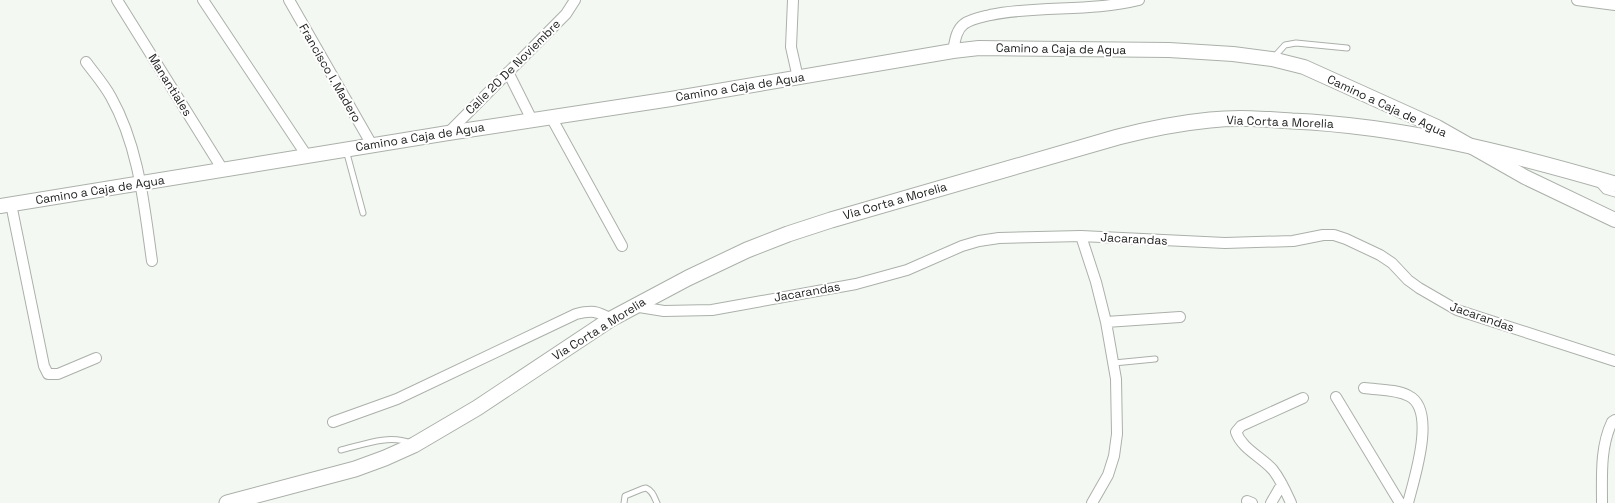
<svg xmlns="http://www.w3.org/2000/svg" width="1615" height="503" font-family="'Space Grotesk',sans-serif">
  <style>
    .lines { fill: none; stroke-linecap: round; stroke-linejoin: round }
    .lane-casing { stroke: #abb0aa; stroke-width: 7 }
    .street-casing { stroke: #abb0aa; stroke-width: 12 }
    .secondary-casing { stroke: #abb0aa; stroke-width: 16 }
    .primary-casing { stroke: #abb0aa; stroke-width: 17 }
    .lane { stroke: #fff; stroke-width: 5 }
    .street { stroke: #fff; stroke-width: 10 }
    .secondary { stroke: #fff; stroke-width: 14 }
    .primary { stroke: #fff; stroke-width: 15 }
    .labels { text-anchor: middle; dominant-baseline: central; stroke-width: 4; stroke-linejoin: round; paint-order: stroke }
    .street-label { font-size: 12px; fill: #202320; stroke: #fff }
  </style>
  <rect width="100%" height="100%" fill="#f3f9f2"/>
  <g class="lines">
    <g class="lane-casing">
      <path id="lane" d="M1274,57l11,-12 11,-2 51,5
        M346,150l17,63
        M1598,183l7,8 10,3
        M1114,363l41,-4
        M341,450c21,-5 48,-16 69,-7
        M624,503l1,-7 17,-7 4,-1c7,3 8,9 11,15"/>
    </g>
    <g class="street-casing">
      <path id="street" d="M117,0l106,170
        M203,0l104,156
        M289,0l83,145
        M793,0l-2,47 7,31
        M1577,0l38,5
        M953,51c2,-10 3,-21 11,-27 7,-5 18,-7 26,-9 49,-10 100,-3 149,-15
        M86,62c8,11 18,22 25,35 28,50 33,108 41,164
        M508,72l24,48
        M551,117l71,129
        M448,133l118,-119 9,-14
        M11,204l33,162 4,8h10l38,-16
        M1081,236l15,46 10,40 10,57 1,55 -3,22 -6,19 -16,28
        M633,306l31,5 48,-1 144,-26 51,-14 55,-24 17,-5 20,-3 82,-2 144,7 68,-2 30,-6h11l12,4 34,16 12,8 16,17 11,8 38,22 158,51
        M1106,322l74,-5
        M1364,388c15,2 32,1 45,8 28,14 5,83 -1,107
        M1336,397l64,106
        M333,422l64,-23 179,-85c16,-4 21,-3 35,5
        M1247,501l5,2
        M1271,503l11,-19
        M1291,503c-5,-11 -10,-23 -18,-33 -11,-13 -31,-21 -37,-38l5,-6 62,-28
        M1602,503c0,-27 -2,-56 10,-81l3,-2"/>
    </g>
    <g class="secondary-casing">
      <path id="secondary" d="M0,206l448,-73 223,-34 282,-48 26,-3 190,2 64,4 39,5 32,8 133,60 88,50 90,43"/>
    </g>
    <g class="primary-casing">
      <path id="primary" d="M227,503l128,-34 30,-11 29,-13 63,-37 134,-89 77,-41 59,-28 41,-16 43,-14 287,-83c31,-8 61,-14 92,-17 27,-3 55,-1 82,1 110,5 217,32 323,63"/>
    </g>
    <use href="#lane" class="lane"/>
    <use href="#street" class="street"/>
    <use href="#secondary" class="secondary"/>
    <use href="#primary" class="primary"/>
  </g>
  <g class="labels">
    <g class="street-label">
      <text transform="translate(1061 49) rotate(1)">Camino a Caja de Agua</text>
      <text transform="translate(513 67) rotate(-45)">Calle 20 De Noviembre</text>
      <text transform="translate(330 73) rotate(60)">Francisco I. Madero</text>
      <text transform="translate(170 85) rotate(58)">Manantiales</text>
      <text transform="translate(740 87) rotate(-9)">Camino a Caja de Agua</text>
      <text transform="translate(1387 106) rotate(25)">Camino a Caja de Agua</text>
      <text transform="translate(1280 122) rotate(2)">Via Corta a Morelia</text>
      <text transform="translate(420 137) rotate(-9)">Camino a Caja de Agua</text>
      <text transform="translate(100 190) rotate(-9)">Camino a Caja de Agua</text>
      <text transform="translate(895 201) rotate(-16)">Via Corta a Morelia</text>
      <text transform="translate(1134 239) rotate(3)">Jacarandas</text>
      <text transform="translate(807 292) rotate(-10)">Jacarandas</text>
      <text transform="translate(1482 317) rotate(19)">Jacarandas</text>
      <text transform="translate(599 329) rotate(-32)">Via Corta a Morelia</text>
    </g>
  </g>
</svg>
